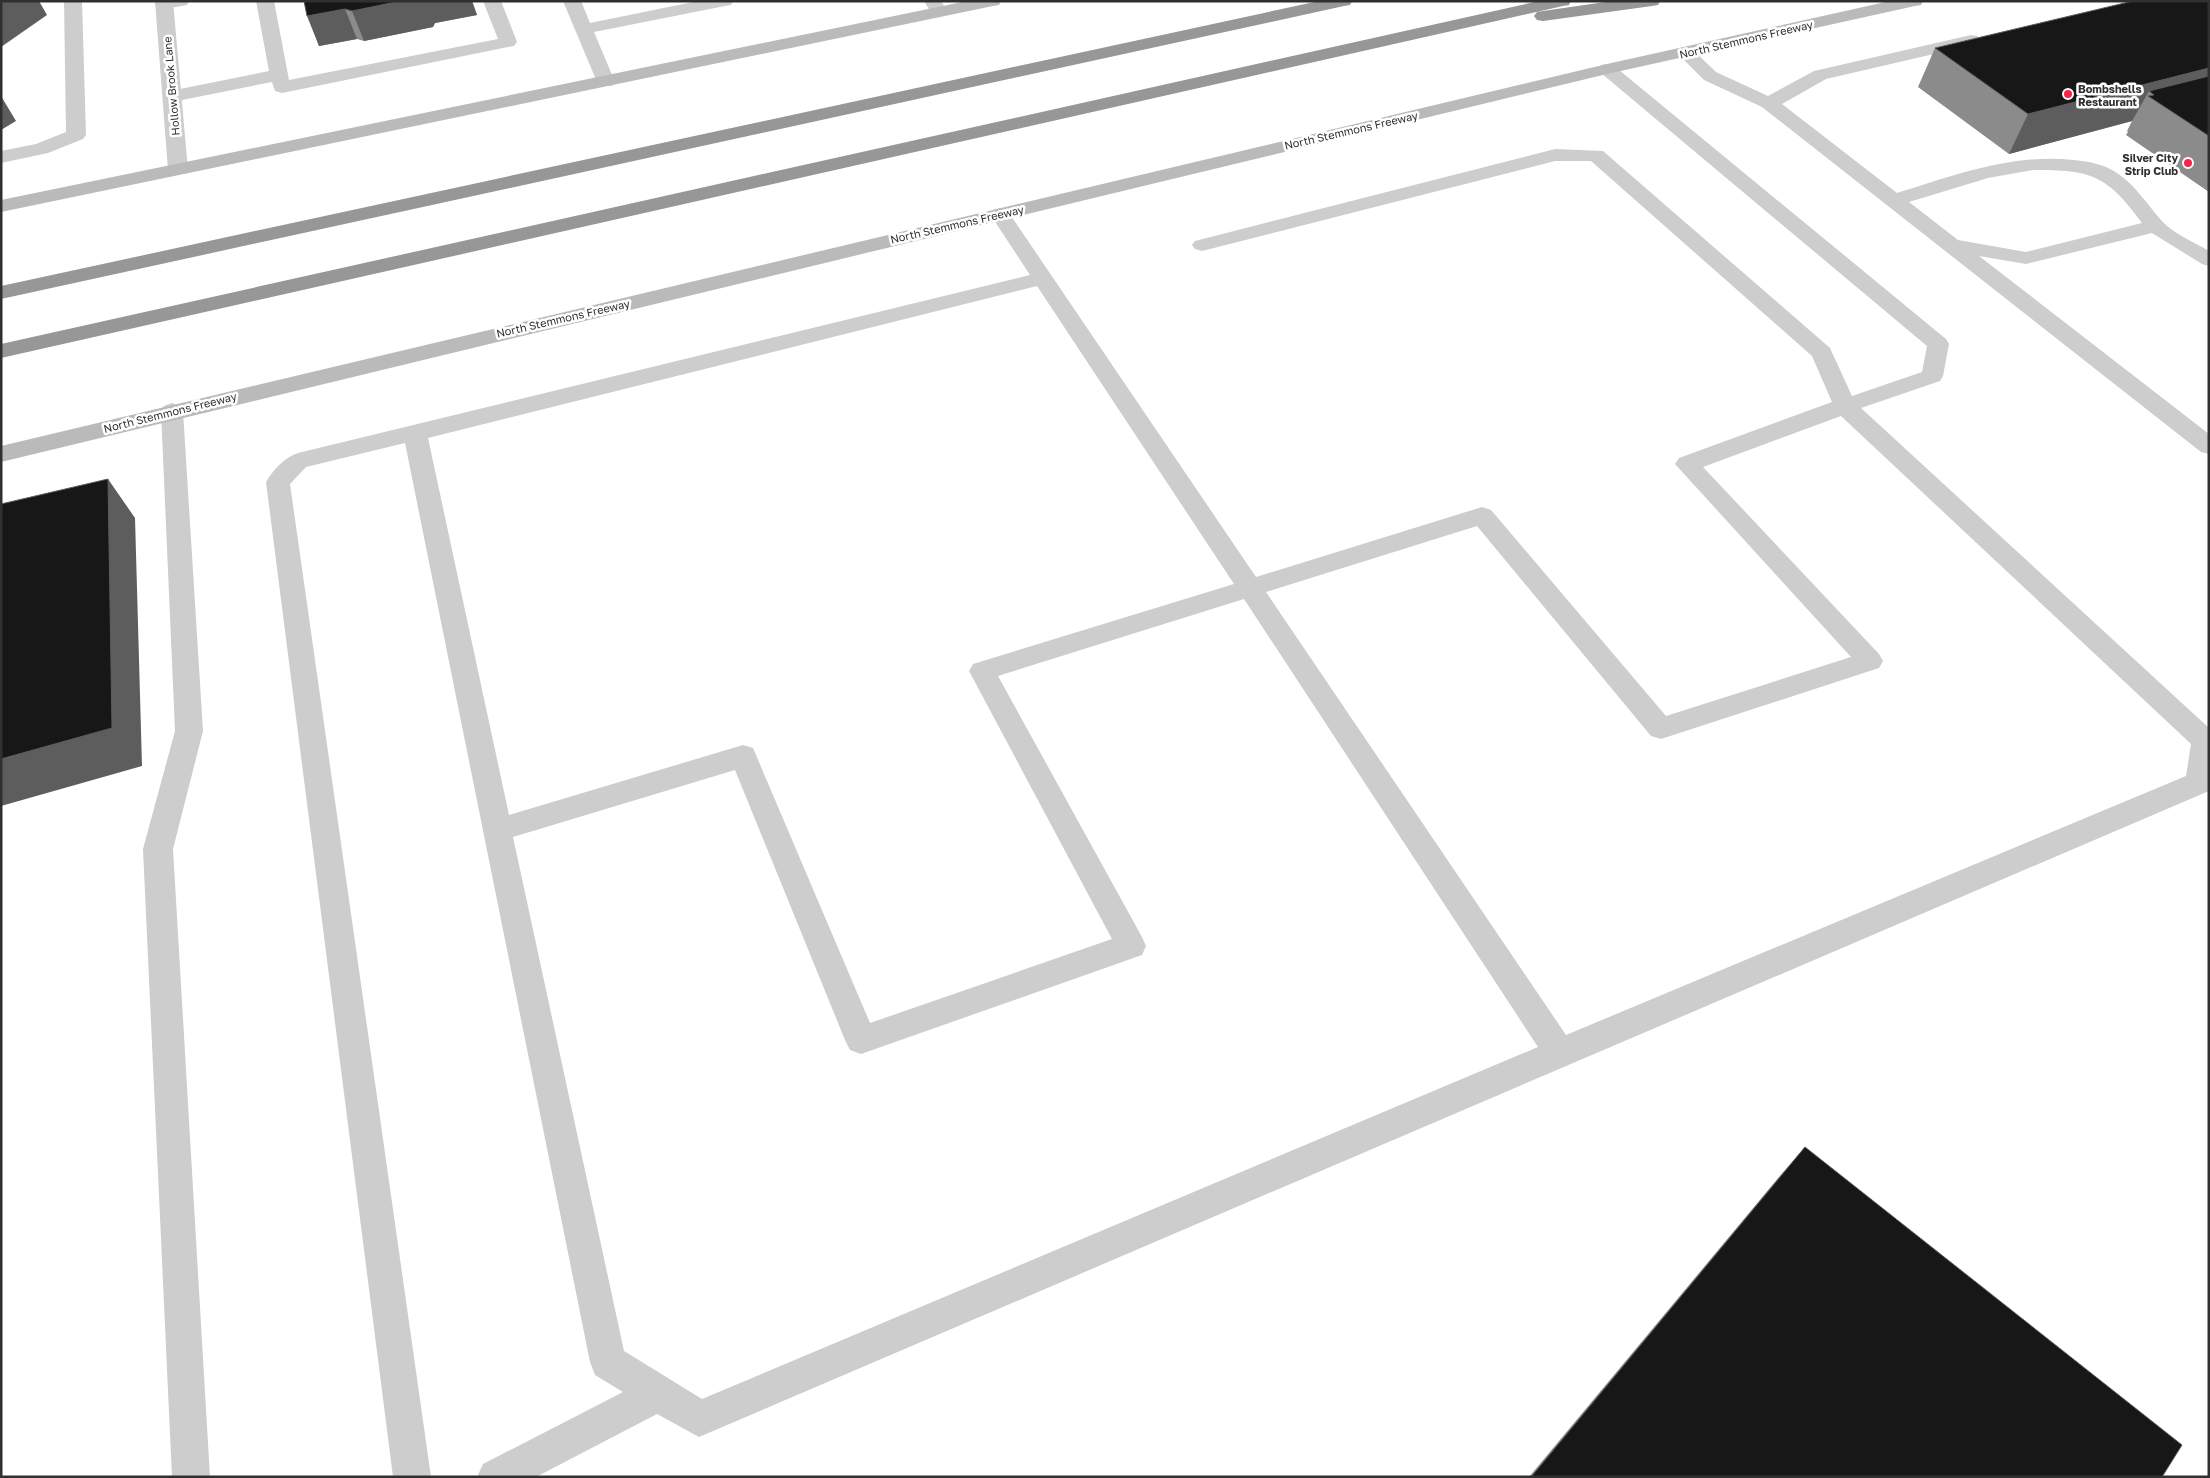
<svg xmlns="http://www.w3.org/2000/svg" width="2210" height="1478" font-family="'Golos Text',sans-serif">
  <style>
    .lines { fill: none; stroke-linecap: round; stroke-linejoin: round }
    .lane { fill: #cdcdcd; fill-rule: evenodd }
    .street { fill: #cdcdcd; fill-rule: evenodd }
    .secondary { fill: #bababa; fill-rule: evenodd }
    .highway { fill: #979797; fill-rule: evenodd }
    .wall { fill: #8b8b8b }
    .shaded-wall { fill: #5d5d5d }
    .building { fill: #171717; stroke: #5d5d5d }
    .poi-dot { fill: #f62448; stroke: #fff; stroke-width: 2 }
    .labels { text-anchor: middle; dominant-baseline: central; stroke-width: 5; stroke-linejoin: round; paint-order: stroke }
    .far-street-label { font-size: 11px; fill: #303030; stroke: #fff }
    .far-poi-label { font-size: 11px; font-weight: bold; fill: #303030; stroke: #fff; text-anchor: start }
  </style>
  <rect width="100%" height="100%" fill="#fff"/>
  <g class="lines">
    <path class="lane" d="M64,1h18l4,134 -3,4 -35,14 -47,10v-12l35,-7 30,-12z
      M157,1h32l-2,4 -23,4 -6,-1 -3,-4z
      M256,1h18l15,79 209,-41 -15,-38h18l16,41 -3,4 -6,1 -226,46 -7,-2 -3,-9 -100,20 -7,-2 -2,-4 2,-4 104,-21z
      M563,1h18l9,22 108,-22h35l-2,4 -6,1 -131,26 21,50 -3,4h-12l-3,-4z
      M924,1h17l7,11 -3,4h-12z
      M1971,35l6,1 3,4 -3,4 -151,35 -44,25 115,89c58,-18 116,-40 177,-33 16,2 30,4 43,13 19,13 30,31 44,47 11,13 33,22 48,31v15l-7,-2 -50,-31 -126,31 -47,-8 230,178v20l-8,-2 -439,-345 -58,-27 -27,-27 3,-4h12l24,23 52,24 46,-25zM2033,170c59,0 74,5 109,53l-116,29 -68,-12 -49,-38 79,-24z
      M1607,64l6,1 333,274 3,5 -6,32 -3,5 -79,27 348,320v63l-1510,646 -42,-23 -121,63h-59l6,-13 140,-72 -28,-17 -5,-13 -185,-919 -99,24 -16,17 141,993h-38l-127,-995c7,-12 19,-25 32,-29l732,-178 -40,-61 3,-4 7,-2 7,2 249,367 226,-70 9,3 175,206 185,-59 -176,-193 4,-6 153,-56 -20,-46 -221,-195h-36l-353,90 -7,-2 -3,-4 3,-4 360,-92 48,2 227,197 22,48 70,-24 5,-26 -326,-273 -3,-4 3,-4zM1037,286l197,298 -261,80 -4,7 143,268 -242,84 -117,-275 -10,-3 -234,70 -81,-377zM1841,416l350,328 -5,32 -620,259 -300,-443 211,-66 174,210 10,3 218,-71 4,-7 -4,-7 -176,-187zM1244,599l294,448 -836,352 -78,-48 -111,-514 222,-67 110,270 5,10 11,4 281,-99 4,-9 -4,-9 -144,-261z
      M172,403l8,3 3,5 20,320 -30,118 37,628h-38l-29,-628 32,-118 -14,-320 3,-5z"/>
    <path class="street" d="M155,1h18l15,169 -3,4h-14l-3,-4z"/>
    <path class="secondary" d="M967,1h34l-2,4 -6,1 -992,206v-12z
      M1890,1h33l-2,4 -6,1 -308,68 -1606,388v-16l1606,-382z"/>
    <path class="highway" d="M1319,1h33l-2,4 -6,1 -1343,293v-13z
      M1539,1h32l-2,4 -6,1 -1562,352v-14z
      M1612,1h48l-2,4 -6,1 -109,15 -6,-1 -3,-4 3,-4 6,-1z"/>
  </g>
  <path class="wall" d="M304,1h168l5,14 -42,8 -2,4 -69,14 -7,-2 -38,7z
    M2209,1v191l-83,-57 2,-3 -1,-1 5,-10 -123,33 -91,-67 17,-39z
    M1805,1147l357,330h-633l250,-300z"/>
  <path class="shaded-wall" d="M1,1h38l8,14 -46,32z
    M401,1h71l5,14 -42,8 -2,4 -69,14 -12,-30z
    M345,9l12,30 -38,7 -12,-30z
    M2209,68v33l-60,-10 -17,30 -123,33 19,-40z
    M1,96l15,25 -15,9z
    M108,479l27,39 7,248 -141,40v-47z"/>
  <path class="building" d="M304,1h97l-49,10 -7,-2 -38,7z
    M2133,1h76v67l-181,46 -93,-66z
    M2209,76v60l-61,-40 6,-1 -5,-4z
    M108,479l4,249 -111,31v-255z
    M1805,1147l377,298 -20,32h-631z"/>
  <g class="poi-dot">
    <circle cx="2068" cy="94" r="5"/>
    <circle cx="2188" cy="163" r="5"/>
  </g>
  <g class="labels">
    <g class="far-street-label">
      <text transform="translate(1746 39) rotate(-13)">North Stemmons Freeway</text>
      <text transform="translate(171 86) rotate(-95)">Hollow Brook Lane</text>
      <text transform="translate(1351 130) rotate(-13)">North Stemmons Freeway</text>
      <text transform="translate(957 224) rotate(-13)">North Stemmons Freeway</text>
      <text transform="translate(563 318) rotate(-13)">North Stemmons Freeway</text>
      <text transform="translate(170 412) rotate(-14)">North Stemmons Freeway</text>
    </g>
    <g class="far-poi-label">
      <text x="2078" y="88">Bombshells<tspan x="2078" dy="13">Restaurant</tspan></text>
      <text x="2178" y="157" text-anchor="end">Silver City<tspan x="2178" dy="13">Strip Club</tspan></text>
    </g>
  </g>
  <rect width="2210" height="1478" fill="none" stroke="#303030" stroke-width="5"/>
</svg>
